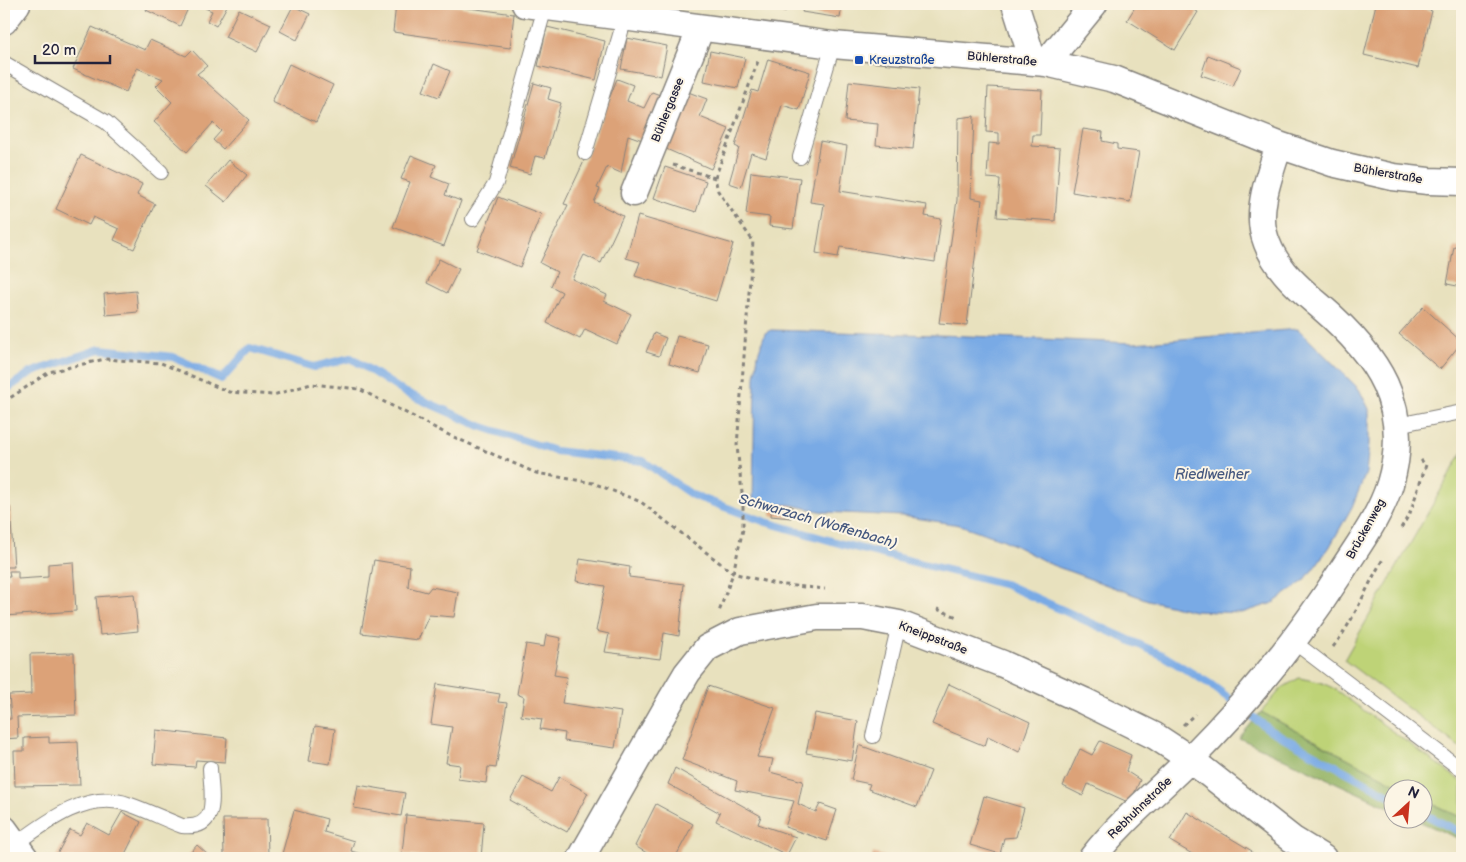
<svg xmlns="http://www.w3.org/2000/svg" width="1466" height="862" font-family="'Balsamiq Sans',sans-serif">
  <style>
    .green { fill: #bed377; stroke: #707a59 }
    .forest { fill: #96b568; stroke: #5c6c52 }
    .water { fill: #79aae5; stroke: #4e6690 }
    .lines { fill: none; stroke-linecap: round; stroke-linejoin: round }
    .stream { stroke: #79aae5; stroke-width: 8 }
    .building { fill: #dca278 }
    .lane-casing { stroke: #85827c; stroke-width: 16 }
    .street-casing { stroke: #85827c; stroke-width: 29 }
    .path { stroke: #85827c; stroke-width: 3; stroke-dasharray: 4 4; stroke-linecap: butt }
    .lane { stroke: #fff; stroke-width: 14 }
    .street { stroke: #fff; stroke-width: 26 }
    .transit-dot { fill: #1a4fb4; stroke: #fcf5e5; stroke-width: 2 }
    .labels { text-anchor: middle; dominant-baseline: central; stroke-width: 4; stroke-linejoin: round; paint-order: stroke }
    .street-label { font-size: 12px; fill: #22223b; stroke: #fcf5e5 }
    .transit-label { font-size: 12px; fill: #164399; stroke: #fcf5e5; text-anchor: start }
    .water-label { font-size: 14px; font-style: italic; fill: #45587f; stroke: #fcf5e5 }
  </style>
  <rect width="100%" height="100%" fill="#fcf5e5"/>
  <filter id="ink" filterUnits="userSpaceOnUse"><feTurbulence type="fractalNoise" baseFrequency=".02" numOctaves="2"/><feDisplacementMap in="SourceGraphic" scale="10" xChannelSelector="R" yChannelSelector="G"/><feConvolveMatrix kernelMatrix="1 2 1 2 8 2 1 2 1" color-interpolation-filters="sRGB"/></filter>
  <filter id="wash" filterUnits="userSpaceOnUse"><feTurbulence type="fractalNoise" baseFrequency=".0096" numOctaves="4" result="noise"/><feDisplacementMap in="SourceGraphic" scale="20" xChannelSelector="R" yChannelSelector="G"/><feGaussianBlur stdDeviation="1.12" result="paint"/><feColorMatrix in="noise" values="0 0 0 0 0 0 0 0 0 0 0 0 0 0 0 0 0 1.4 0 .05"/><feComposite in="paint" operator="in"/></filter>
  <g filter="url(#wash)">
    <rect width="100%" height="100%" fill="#e8e1be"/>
    <path class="green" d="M1462,453v296l-118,-89z
      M1299,678l21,4 13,6 129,94v36l-38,-18v-10l-19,-1 -144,-77 21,-24z"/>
    <path class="forest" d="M1261,712l144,77 -11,1 -1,19 -154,-71z
      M1424,800l38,18v22l-46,-20h8z"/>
    <path class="water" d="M1298,329l61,60 10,20v35l-3,29 -14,34 -23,41 -25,33 -31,22 -31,10 -48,-2 -46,-11 -96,-35 -48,-25 -44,-15 -58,-9 -78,-4 -32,-7 -39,-2 2,-126 3,-23 7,-21 6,-3 198,6 165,7z"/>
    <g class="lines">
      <path class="stream" d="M4,391l26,-18 70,-24 73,8 49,22 28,-31 64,19 37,-9 53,34 76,34 75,25 88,10 49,34 74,27 76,22 165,41 155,70 48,29 60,46 124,68
        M1424,814l38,19"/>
    </g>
    <g id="blocks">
      <path class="building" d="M149,4h41l-10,22 -34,-16z
        M207,4h21l-12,22 -9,-5 5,-10 -7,-3z
        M396,4h43l75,10 -4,34 -117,-16z
        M757,4h29l-1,8 -29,-4z
        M804,4h38l-2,14 -38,-6z
        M1137,4h47l14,8 -23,38 -48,-30z
        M1376,4h29l27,7 -14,57 -54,-13z
        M293,6l17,8 -13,26 -17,-9z
        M239,9l32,15 -14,28 -32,-15z
        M92,27l53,23 5,-10 36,16 6,-6 15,16 -10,8 52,46 -26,29 -10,-9 8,-9 -8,-8 -26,29 -33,-30 18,-20 -16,-16 7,-7 -26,-11 -11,24 -53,-23z
        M547,27l58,14 -9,39 -58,-14z
        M627,38l40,8 -6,30 -40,-7z
        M710,51l35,7 -7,30 -34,-7z
        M1208,55l33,13 -8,18 -32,-11z
        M768,59l42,13 -11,38 -17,-5 -16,53 -15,-5 -10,34 -12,-4 10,-35 -4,-2 17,-56 6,2z
        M289,64l44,21 -17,37 -44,-20z
        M434,64l16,7 -11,26 -16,-6z
        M617,79l16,6 -6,16 17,7 8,-16 16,6 -23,43 -17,-6 -7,38 -14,-6 -10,21 3,1 -6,13 29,14 -22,47 -17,-8 -12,24 35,16 -3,6 27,13 -14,30 -32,-15 -5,10 -33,-16 15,-31 -11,-6 6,-14 -17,-9 28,-58 -4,-1 22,-47z
        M849,81l70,8 -6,60 -37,-4 2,-21 -33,-3z
        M534,83l17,5 -3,11 13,4 -16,55 -10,-2 -5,18 -20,-6z
        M988,87l54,3 -2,45h-7l-1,11 28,2 -5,73 -58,-4 3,-38 -13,-1 2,-35 10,1v-11l-13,-1z
        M688,92l19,7 -7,18 29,12 -18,40 -47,-21z
        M974,116l-3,82 11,2 -15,125 -28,-2 18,-123 1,-82z
        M1083,129l20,3 -1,9 15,3v5l22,3 -9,50 -58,-10z
        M820,141l27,5 -7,45 87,14 -2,11 16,3 -6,43 -95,-15 -2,10 -22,-4 8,-49 -14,-2z
        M81,155l61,29 -5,11 18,9 -21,45 -20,-9 5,-11 -26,-12 -4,8 -33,-16z
        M411,155l25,10 -5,12 18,7 -4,11 16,6 -17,45 -51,-19 17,-45 -9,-3z
        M228,160l19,15 -21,27 -20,-16z
        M665,167l41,14 -10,31 -42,-14z
        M751,172l49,6 -7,51 -24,-3 1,-9 -24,-3z
        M498,197l43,17 -21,53 -43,-17z
        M638,216l95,28 -17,57 -81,-25 5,-14 -14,-4z
        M1454,247l8,1v39l-15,-3z
        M439,259l20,10 -12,24 -20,-10z
        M136,291l2,21 -32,3 -2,-21z
        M1423,307l39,35 -22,27 -41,-35z
        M654,333l12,5 -7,18 -13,-4z
        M677,336l31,8 -8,29 -31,-9z
        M772,504l20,2 -1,12 -20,-2z
        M4,507h6l4,60h-10z
        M580,559l50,8 -1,10 55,7 -5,52 -15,-3 -4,26 -55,-7 4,-18 -13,-3 9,-45 -29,-5z
        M374,560l36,6 -2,21 19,5 4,-5 27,5 -4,25 -25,-2 -11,25 -57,-7z
        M73,562l3,49 -72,5v-39h6l-1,-6h9v8l30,-2v-13z
        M134,594l4,37 -38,4 -4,-38z
        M546,635l15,3 -7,37 13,2 -5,26 59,9 -6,36 -51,-7 1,-8 -25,-4 2,-10 -21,-3 3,-19 -7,-3 9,-50 18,3z
        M74,653l2,62 -59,2 1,21 -14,1v-20h7l-2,-24 22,-1 -1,-40z
        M437,684l63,10 -2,8 9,1 -11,65 -8,-1 -2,16 -28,-4 2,-14 -14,-2 6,-36 -21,-3z
        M949,684l81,38 -11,30 -31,-16 -3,10 -53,-22z
        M708,686l67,22 -18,49 16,2 -3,13 33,9 -5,23 18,8 4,-8 17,6 -10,31 -42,-14 9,-26 -59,-11 2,-9 -55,-21z
        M815,713l43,8 -6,40 -46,-8z
        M315,726l20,3 -5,35 -21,-3z
        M156,730l71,8 -2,24 -29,-2 -1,7 -42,-3z
        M49,737v6l29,-1 2,43 -65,1 -1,-35h10v-13z
        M1100,741l31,14 -5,16 14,9 -10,23 -42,-19 -5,12 -20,-10 17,-37 12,6z
        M859,745l72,26 -14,36 -49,-18 2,-5 -19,-4z
        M675,768l86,48 -3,8 38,13 -9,18 -71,-34 4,-8 -52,-29z
        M523,777l28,15 8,-15 29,16 -21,39 -57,-32z
        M358,785l47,8 -4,23 -47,-8z
        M984,796l40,12 -8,29 -12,1 -4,16 -30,-9z
        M656,804l37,20 -18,34h-20l-20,-12z
        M294,810l33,9 -3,13 30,9 -3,10 23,7h-76l-16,-4z
        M122,812l19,10 -17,34 5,2h-74l15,-28 10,5 7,-12 22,12z
        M1187,812l65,39 -4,7h-49l-29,-17z
        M406,815l78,8 -3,35h-42l-37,-4z
        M223,819h44l1,35 -22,1v3h-60l11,-13 12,11h15z
        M873,853l18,5h-19z"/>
    </g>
  </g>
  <g filter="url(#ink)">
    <use href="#blocks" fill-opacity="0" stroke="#85827c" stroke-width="1"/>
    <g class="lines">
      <g class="lane-casing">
        <path id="lane" d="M4,63l102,59 55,50
          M585,153l40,-135
          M800,157l33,-112
          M473,219l23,-36 49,-176
          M1397,425l65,-13
          M1294,642l168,128
          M873,736l26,-112
          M15,845c31,-23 72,-55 113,-41 18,6 36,15 54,22 39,4 29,-32 28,-58"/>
      </g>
      <g class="street-casing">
        <path id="street" d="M525,4l308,41 213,18 68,16 165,66 53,18 61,14 35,4 34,1
          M1015,4l18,57
          M4,21l13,-17
          M1046,63l48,-59
          M634,193l67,-165
          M4,829l21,29
          M581,858l90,-158 16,-27 20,-25 33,-17 77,-14h46l36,7 104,40 81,37 71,35 35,23 102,80 31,19
          M1092,858c29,-37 65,-66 98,-99 57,-57 108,-120 151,-187 18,-28 39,-56 49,-88 23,-78 -13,-129 -70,-178 -25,-21 -50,-43 -57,-76 -5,-27 8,-59 16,-85"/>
      </g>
      <path class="path" d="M673,165l42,13 3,13 35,50 -16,205 6,56v27l-10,44 -14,39
        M715,178l43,-117
        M4,402l45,-30 56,-13 56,4 68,29 44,3 38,-11 48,5 90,46 87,38 57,10 48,19 92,71 42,11 50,5
        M1401,528l9,-15 16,-48 -5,-5
        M937,609l20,8
        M1333,647c21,-26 32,-58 50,-88
        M1183,725l12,-11"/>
      <use href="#lane" class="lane"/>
      <use href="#street" class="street"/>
    </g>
  </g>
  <rect class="transit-dot" x="854" y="55" width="10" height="10" rx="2.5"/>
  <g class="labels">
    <g class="street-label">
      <text transform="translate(1002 59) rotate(5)">Bühlerstraße</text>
      <text transform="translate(668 110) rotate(-68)">Bühlergasse</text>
      <text transform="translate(1388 174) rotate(10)">Bühlerstraße</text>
      <text transform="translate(1366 529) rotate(-61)">Brückenweg</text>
      <text transform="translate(933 638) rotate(21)">Kneippstraße</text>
      <text transform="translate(1140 808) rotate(-44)">Rebhuhnstraße</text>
    </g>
    <g class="transit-label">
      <text x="869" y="60">Kreuzstraße</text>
    </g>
    <g class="water-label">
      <text x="1212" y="474">Riedlweiher</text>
      <text transform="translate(818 521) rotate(16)">Schwarzach (Woffenbach)</text>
    </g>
  </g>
  <rect width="1466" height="862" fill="none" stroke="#fcf5e5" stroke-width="20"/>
  <g transform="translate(1408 804) rotate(26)"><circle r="24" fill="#fcf5e5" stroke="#a5a1a1"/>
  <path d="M0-4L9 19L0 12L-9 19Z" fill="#c8321e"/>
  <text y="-8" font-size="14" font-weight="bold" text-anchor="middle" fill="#22223b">N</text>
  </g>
  <path d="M35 55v8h75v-8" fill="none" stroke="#22223b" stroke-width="2.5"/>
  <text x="42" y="55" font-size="15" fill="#22223b" stroke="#fcf5e5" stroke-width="4" paint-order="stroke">20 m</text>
</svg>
